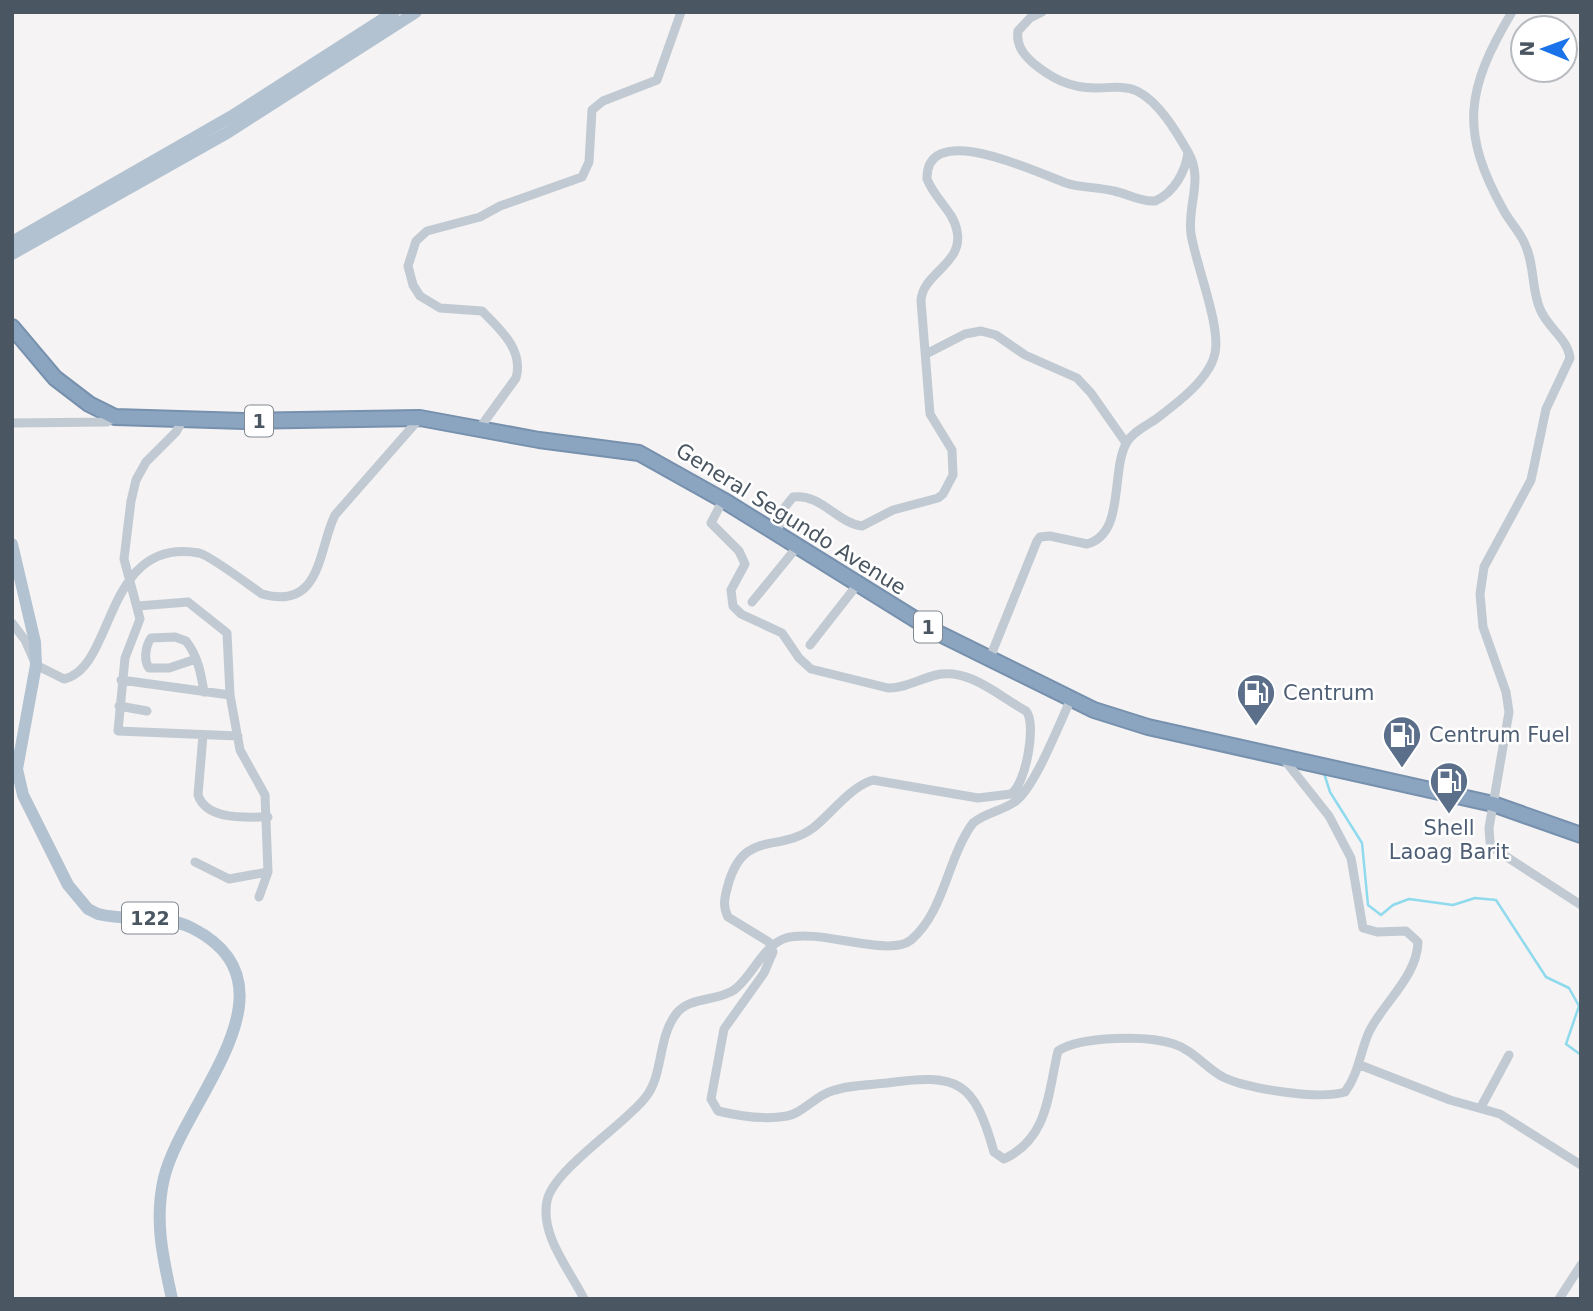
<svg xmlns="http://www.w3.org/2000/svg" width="1593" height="1311" font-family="'DejaVu Sans',sans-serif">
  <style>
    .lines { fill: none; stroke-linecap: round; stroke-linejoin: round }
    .stream { stroke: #90daee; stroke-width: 2.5 }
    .highway-casing { stroke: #7690ad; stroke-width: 18 }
    .minor { stroke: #c1cad2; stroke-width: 9 }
    .major { stroke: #b3c2d1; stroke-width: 12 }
    .highway { stroke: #8ba5c1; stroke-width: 14 }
    .labels { text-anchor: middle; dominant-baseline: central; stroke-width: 5; stroke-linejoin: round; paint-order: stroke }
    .shield { fill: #fff; stroke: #808990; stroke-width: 2 }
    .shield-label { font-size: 19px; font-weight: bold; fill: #4a5661 }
    .street-label { font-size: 21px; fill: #4a5661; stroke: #fff }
    .service-label { font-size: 21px; fill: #4e5e75; stroke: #fff; text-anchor: start }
  </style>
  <rect width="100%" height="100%" fill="#f5f3f3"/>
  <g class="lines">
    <path class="stream" d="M1323,770l7,22 32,51 6,62 13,10 12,-10 16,-6 44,6 22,-7 21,2 50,77 23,11 10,18 -13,38 15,11"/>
    <g class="highway-casing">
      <path id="highway" d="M12,327l43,51 34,26 26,13 129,4 176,-3 119,22 100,13 84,47 211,131 160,79 54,17 345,77 88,31"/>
    </g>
    <path class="minor" d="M1512,12c-46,77 -53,119 -8,199 6,11 15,20 20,31 11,22 7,46 16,67 7,18 28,30 30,49l-24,51 -15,71 -47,87 -4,27 3,33 23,65 3,20 -20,116 1,14 6,8 85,55
      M928,353l37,-19 16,-3 15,4 29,20 52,23 14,15 35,50
      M182,421l-6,11 -30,30 -10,18 -5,21 -7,58 16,60 -15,39 -7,73 120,5
      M12,423l95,-1 8,-5
      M479,429l37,-51c8,-28 -16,-49 -34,-67l-42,-3 -20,-12 -7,-11 -5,-19 8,-25 11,-10 53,-14 20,-11 82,-29 7,-15 3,-52 11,-9 54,-21 24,-68
      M723,500l-12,23 28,28 6,13 -14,26 2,16 8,8 41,19 17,25 12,11 77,19c18,0 31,-9 48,-13 32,-8 63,21 90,36 11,12 0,73 -15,83l-33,4 -105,-18c-23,7 -41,33 -60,48 -35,26 -69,0 -85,57 -3,11 -6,21 0,32l41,25 4,10 -9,21 -40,56 -13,70 7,12c21,5 47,9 69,5 14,-2 28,-19 42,-24 18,-7 39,-7 58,-9 72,-10 87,-2 107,69l10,7c45,-21 44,-67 54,-108 22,-15 91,-16 116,-7 19,6 32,24 49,33 25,12 96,23 122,15 14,-19 15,-40 24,-60 14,-29 48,-55 49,-90l-12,-11 -29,1 -14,-4 -12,-70 -22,-42 -46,-58
      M776,534l9,-27 8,-10c28,-4 44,26 69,29l31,-16 45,-12 5,-4 10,-19 -1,-25 -22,-36 -9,-113c1,-28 43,-37 36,-70 -3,-19 -23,-33 -30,-52 -1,-61 111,-6 139,4 15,5 32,4 48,8 14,3 26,11 41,10 19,-8 31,-30 33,-49
      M752,602l45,-55
      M138,606l50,-4 39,31 3,62 10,55 25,45 3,77 -9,25
      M12,623l13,17 11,25 28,14c52,-11 39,-143 135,-126 12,3 50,32 63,41 60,17 56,-45 73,-79l85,-97
      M810,645l47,-60
      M196,659l-27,9h-20c-6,-8 -3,-23 2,-30l24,-1 11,4c12,15 15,33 18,51
      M989,660l48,-119 3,-4 10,-1 37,8c39,-10 23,-74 40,-102 7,-11 19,-16 29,-23 20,-15 54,-40 59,-66 6,-27 -19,-88 -24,-119 -4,-29 13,-55 -3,-82 -12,-21 -29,-50 -51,-61 -13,-6 -28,-3 -42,-3 -25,0 -44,-10 -62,-25 -10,-9 -17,-18 -15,-32l12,-13 12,-6
      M121,680l109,15
      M119,706l28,5
      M203,735l-5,60c9,26 48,22 70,22
      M195,862l34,17 39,-7
      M1360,1065l90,35 50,14 81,51
      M1481,1107l28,-52
      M584,1299c-14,-29 -44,-63 -37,-98 6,-31 77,-76 98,-103 19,-23 12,-59 31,-84 14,-18 40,-12 58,-24 18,-13 29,-45 52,-52 33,-10 103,20 125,2 34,-29 36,-82 62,-117 13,-11 30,-12 43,-22 20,-16 43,-77 55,-102
      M1559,1299l22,-34"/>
    <path class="major" d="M12,242l220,-126 162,-104
      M12,254l215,-121 189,-121
      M12,544l23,98 1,23 -19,104 6,26 45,90 20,24 10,5c31,8 64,-1 94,14 114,58 -10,174 -28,250 -10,42 -1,80 8,121"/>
    <use href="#highway" class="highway"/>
  </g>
  <defs>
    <g id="fuel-pin" transform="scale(2.0125)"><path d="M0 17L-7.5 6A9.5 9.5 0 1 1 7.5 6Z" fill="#5c6f8a" stroke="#fff"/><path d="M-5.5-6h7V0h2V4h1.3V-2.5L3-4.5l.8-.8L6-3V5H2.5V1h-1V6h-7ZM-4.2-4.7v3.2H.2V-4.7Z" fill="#fff"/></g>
  </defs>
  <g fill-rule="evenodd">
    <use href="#fuel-pin" x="1256" y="693"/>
    <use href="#fuel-pin" x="1402" y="735"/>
    <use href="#fuel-pin" x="1449" y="781"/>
  </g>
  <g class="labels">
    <g class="shield">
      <rect x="245" y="405.5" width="28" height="31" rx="5"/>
      <rect x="914" y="611.5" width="28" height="31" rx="5"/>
      <rect x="122" y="902.5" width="56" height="31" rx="5"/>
    </g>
    <g class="shield-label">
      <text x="259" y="421">1</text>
      <text x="928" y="627">1</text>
      <text x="150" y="918">122</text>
    </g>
    <g class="street-label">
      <text transform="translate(791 519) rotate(32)">General Segundo Avenue</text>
    </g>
    <g class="service-label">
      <text x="1283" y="693">Centrum</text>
      <text x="1429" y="735">Centrum Fuel</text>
      <text x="1449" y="828" text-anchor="middle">Shell<tspan x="1449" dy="24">Laoag Barit</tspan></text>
    </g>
  </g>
  <rect width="1593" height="1311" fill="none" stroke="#4a5661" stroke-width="28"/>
  <g transform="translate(1544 49) rotate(271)"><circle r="33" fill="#ffffff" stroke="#b7bbc0" stroke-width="2"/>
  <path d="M0-5L12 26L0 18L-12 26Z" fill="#1a73e8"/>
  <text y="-10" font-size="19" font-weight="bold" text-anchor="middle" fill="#4a5661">N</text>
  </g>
</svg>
